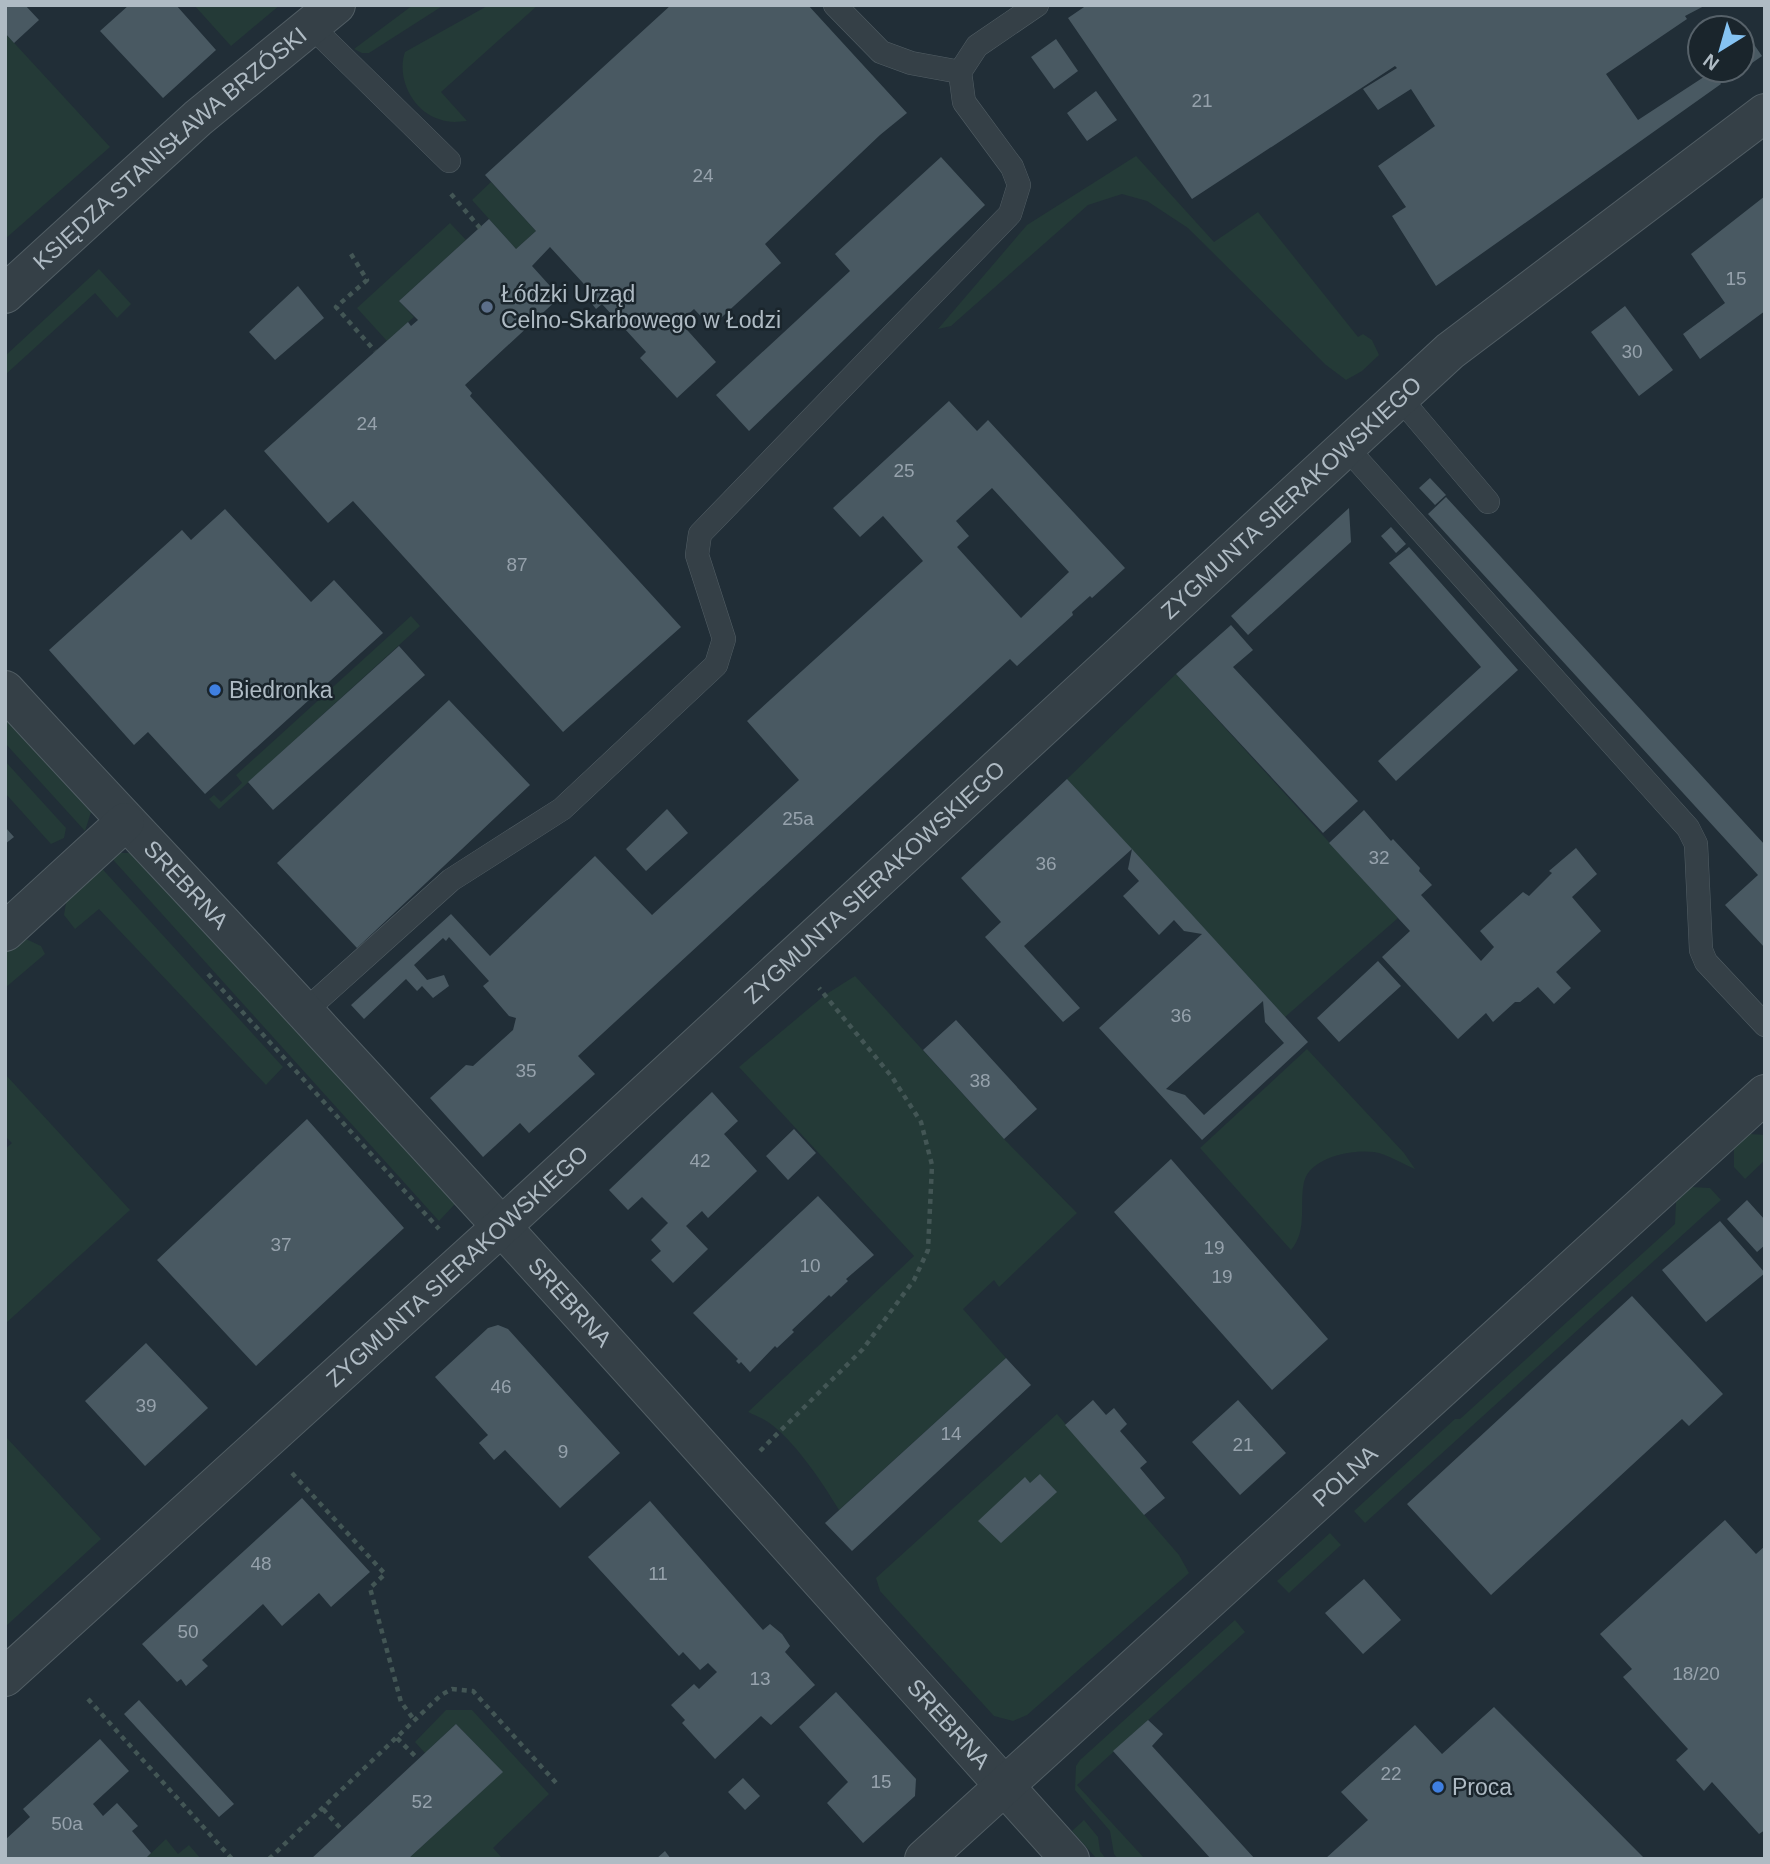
<svg xmlns="http://www.w3.org/2000/svg" width="1770" height="1864" font-family="Helvetica,sans-serif">
  <style>
    .green { fill: #243a37 }
    .building { fill: #495962; fill-rule: evenodd }
    .lines { fill: none; stroke-linecap: round; stroke-linejoin: round }
    .lane-casing { stroke: #525e65; stroke-width: 24 }
    .street-casing { stroke: #525e65; stroke-width: 40 }
    .path { stroke: #435655; stroke-width: 4.5; stroke-dasharray: 5 5; stroke-linecap: butt }
    .lane { stroke: #354047; stroke-width: 23 }
    .street { stroke: #354047; stroke-width: 38 }
    .service-dot { fill: #5c6f8a; stroke: #1a252c; stroke-width: 2.5 }
    .shop-dot { fill: #3f7fe0; stroke: #1a252c; stroke-width: 2.5 }
    .labels { text-anchor: middle; dominant-baseline: central; stroke-width: 5; stroke-linejoin: round; paint-order: stroke }
    .number-label { font-size: 19px; fill: #96a2ac }
    .street-label { font-size: 23px; fill: #afbbc4; stroke: #1a252c }
    .poi-label { font-size: 23px; fill: #afbbc4; stroke: #1a252c; text-anchor: start }
  </style>
  <rect width="100%" height="100%" fill="#212e37"/>
  <path class="green" d="M194,5h86l-49,41z
    M413,5h31l-75,48h-7l-8,-4z
    M489,5h49l-97,87 26,29c-10,1 -18,2 -28,-2 -26,-8 -43,-41 -34,-67z
    M5,33l105,114 -105,92z
    M1136,156l78,86 44,-30 100,125 5,-3 9,6 7,15 -17,16 -16,9 -20,-15 -138,-137 -41,-27 -25,-7 -34,11 -137,121 -13,3 89,-104z
    M491,182l45,49 -20,18 -44,-49z
    M450,223l16,17 -67,61 15,16 -27,24 -30,-33z
    M99,269l32,35 -14,14 -22,-25 -90,82v-19z
    M411,616l9,10 -201,183 -10,-10 5,-4 7,7 21,-19 -6,-8z
    M1176,674l222,244 -113,99 -218,-238z
    M5,708l87,101 -7,22 -80,-88z
    M5,761l61,67 -2,10 -13,6 -46,-51z
    M107,853h27l321,351 -16,17z
    M96,862l187,205 -17,18 -167,-176 -24,20 -11,-14 4,-24z
    M26,939l15,7 4,8 -40,34v-43z
    M855,976l149,163 73,74 -78,74 -5,-7 -31,29 43,49 -167,152c-17,-28 -44,-69 -71,-88 -6,-4 -14,-7 -20,-10l166,-156 -175,-189 86,-72z
    M1307,1049l97,104 11,16c-12,-5 -28,-15 -41,-17 -22,-3 -64,5 -70,30 -5,23 4,48 -13,68l-91,-102z
    M5,1074l125,136 -125,114v-175l7,-6 -7,-7z
    M1750,1134l15,1v25l-20,19 -11,-12v-19z
    M1691,1187l19,1 11,12 -356,323 -11,-12 101,-92h5l215,-195 1,-22z
    M1057,1414l122,141 10,18 -162,142 -14,6 -19,-5 -114,-125 -4,-13z
    M5,1436l96,103 -96,88z
    M1330,1533l11,12 -52,48 -12,-12z
    M1235,1620l10,12 -168,153 68,74h-27l-4,-5 -4,-23 -35,-41 1,-24 4,-6z
    M446,1710h26l77,84 -56,54 10,11h-95l94,-87 -46,-48 -31,29 -10,-11z
    M1084,1820l14,17 2,14 6,8h-9l-25,-28z
    M166,1839l12,15 11,-9 12,14h-56z"/>
  <path class="building" d="M5,5h20l14,15 -25,23 -9,-10z
    M129,5h47l40,45 -53,48 -63,-67z
    M671,5h137l99,108 -27,22 -115,109 16,19 -70,64 -17,-18 -14,13 36,40 -39,36 -37,-40 6,-6 -44,-48 -6,5 -7,-9 5,-5 -44,-48 -18,19 28,31 -95,88 7,8 -2,3 211,231 -118,105 -210,-231 -25,22 -64,-72 144,-129 3,4 7,-6 -19,-19 90,-82 27,30 20,-18 -51,-56z
    M1087,5h619l-21,11 2,3 -81,55 32,46 75,-49 8,13 -285,202 -44,-70 14,-9 -28,-41 57,-40 -24,-37 -33,21 -15,-21 34,-21 -2,-2 -203,133 -124,-181z
    M1056,39l22,32 -24,18 -23,-32z
    M1753,43l9,13 -20,14v-20z
    M1714,70h28l-20,13z
    M1096,91l21,29 -30,21 -20,-28z
    M941,157l44,48 -236,226 -33,-36 134,-124 -15,-17z
    M1765,196v115l-65,48 -17,-25 42,-31 -34,-49z
    M298,286l26,32 -49,42 -26,-28z
    M1625,306l48,64 -34,26 -48,-64z
    M949,401l28,30 11,-11 137,148 -33,30 -2,-2 -18,16 1,3 -56,51 -7,-7 -432,397 17,18 -66,59 -9,-10 -37,34 -53,-59 36,-33 7,1 40,-36 3,-12 -7,-2 -26,-30 6,-5 -40,-44 -3,4 -3,-3 -29,27 13,15 17,-5 5,11 -16,12 -11,-12 -5,5 -11,-12 -42,40 -13,-14 100,-91 39,42 105,-100 57,59 147,-135 -52,-59 176,-160 -40,-45 -23,21 -27,-29zM992,488l77,84 -48,46 -64,-71 12,-11 -13,-15z
    M1430,478l16,17 -11,10 -16,-17z
    M1446,497l319,348v103l-40,-43 33,-30 -330,-361z
    M1349,508l2,34 -103,93 -17,-19z
    M225,509l86,93 23,-22 49,53 -178,161 -57,-62 -14,13 -85,-95 133,-120 9,10z
    M1391,527l15,17 -10,9 -15,-17z
    M1409,547l109,123 -122,111 -18,-20 103,-94 -92,-104z
    M1231,625l22,25 -20,17 125,134 -35,32 -147,-159z
    M399,646l26,29 -152,135 -25,-28z
    M449,700l81,85 -173,163 -80,-85z
    M1067,779l65,70 -108,97 56,62 -17,14 -78,-85 16,-15 -40,-44z
    M667,809l21,24 -42,38 -20,-22z
    M1364,810l27,31 2,-2 27,29 -1,3 13,14 -11,10 60,66 13,-14 -14,-16 43,-39 6,4 23,-23 -3,-2 27,-23 21,26 -25,23 29,34 -45,41 15,16 -17,16 -16,-17 -18,15h-5l-22,20 -7,-9 -28,26 -76,-82 28,-26 -81,-88z
    M5,827l9,10 -9,7z
    M1132,849l176,193 -106,98 -103,-112 103,-94 -18,-3 -10,-11 -15,15 -36,-39 16,-15 -11,-12zM1263,1001l2,21 19,21 -80,72 -19,-20 -19,-6z
    M1378,961l23,25 -62,56 -22,-24z
    M956,1020l81,89 -33,30 -81,-89z
    M712,1092l26,29 -14,13 33,37 -49,47 -6,-7 -16,15 22,23 -35,34 -22,-23 10,-9 -10,-11 17,-17 -26,-26 -14,13 -19,-20z
    M307,1119l97,109 -148,138 -99,-106z
    M794,1129l22,24 -28,27 -22,-24z
    M1171,1159l157,180 -56,51 -158,-178z
    M818,1196l56,59 -28,24 2,2 -17,16 -2,-2 -37,35 2,2 -17,16 -2,-2 -25,26 -9,-10 -2,2 -3,-3 2,-2 -45,-46z
    M1747,1200l18,20v25l-8,7 -30,-33z
    M1720,1221l45,52 -59,49 -44,-52z
    M1632,1296l91,98 -34,32 -7,-7 -191,176 -84,-91z
    M498,1325l10,4 112,124 -60,55 -55,-58 -11,10 -15,-17 9,-8 -53,-58 53,-49z
    M146,1343l62,65 -63,58 -60,-65z
    M1006,1358l25,27 -179,166 -27,-28z
    M1093,1400l13,15 8,-7 13,16 -7,7 27,31 -7,6 25,30 -21,17 -79,-90z
    M1238,1400l48,53 -46,42 -48,-53z
    M1040,1474l17,18 -56,51 -23,-22 47,-44 5,6z
    M302,1498l68,74 -39,35 -12,-14 -37,33 -19,-22 -61,56 6,6 -22,20 -5,-7 -4,3 -35,-38z
    M650,1501l113,129 7,-6 12,10 8,12 -5,6 30,33 -44,40 -10,-9 -46,43 -33,-36 3,-3 -14,-15 23,-21 5,5 18,-17 -9,-9 -8,7 -17,-18 -4,4 -91,-99z
    M1725,1520l31,34 9,-8v284l-6,4 -47,-52 -8,9 -28,-31 12,-11 -65,-72 9,-8 -32,-35z
    M1364,1579l37,41 -38,34 -38,-41z
    M836,1692l80,87 -1,17 -52,47 -36,-40 21,-21 -49,-55z
    M139,1700l95,104 -15,13 -95,-103z
    M1494,1707l151,152h-320l43,-39 -27,-28 74,-67 27,29z
    M1148,1720l15,14 -11,12 103,113h-44l-98,-108z
    M456,1724l47,48 -95,87h-97z
    M100,1739l29,32 -36,33 10,12 14,-13 21,23 -6,5 19,22 -6,6h-140v-19l25,-23 -7,-8z
    M743,1778l17,18 -15,14 -17,-18z
    M665,1851l6,8h-15z"/>
  <g class="lines">
    <g class="lane-casing">
      <path id="lane" d="M835,5l46,47 30,11 49,9
        M311,26l138,135
        M1399,397l89,105
        M1345,446l343,382 8,16 5,106 5,12 59,63
        M304,1012l147,-132 111,-71 154,-144 8,-26 -27,-84 3,-21 310,-320 9,-29 -7,-18 -48,-65 -4,-30 17,-26 60,-41"/>
    </g>
    <g class="street-casing">
      <g id="street">
        <path id="s1" d="M5,294l193,-176 138,-113"/>
        <path id="s2" d="M5,690c105,115 214,228 319,343 252,272 498,550 746,826"/>
        <path d="M5,932l120,-110"/>
        <path id="s3" d="M5,1677l496,-450 949,-876 315,-238"/>
        <path id="s4" d="M924,1859l841,-765"/>
      </g>
    </g>
    <path class="path" d="M451,194l29,34
      M351,254l16,26 -31,27 39,44
      M208,974l231,255
      M760,1451l103,-102 51,-69 14,-30 4,-85 -11,-43 -29,-45 -73,-89
      M292,1473l93,101 -15,14 31,114 14,19
      M88,1699l144,160
      M397,1738l21,21
      M323,1809l19,21
      M269,1859l172,-164 11,-6 21,2 85,94"/>
    <use href="#lane" class="lane"/>
    <use href="#street" class="street"/>
  </g>
  <circle class="service-dot" cx="487" cy="307" r="7"/>
  <g class="shop-dot">
    <circle cx="215" cy="690" r="7"/>
    <circle cx="1438" cy="1787" r="7"/>
  </g>
  <g class="labels">
    <g class="number-label">
      <text x="1202" y="100">21</text>
      <text x="703" y="175">24</text>
      <text x="1736" y="278">15</text>
      <text x="1632" y="351">30</text>
      <text x="367" y="423">24</text>
      <text x="904" y="470">25</text>
      <text x="517" y="564">87</text>
      <text x="798" y="818">25a</text>
      <text x="1379" y="857">32</text>
      <text x="1046" y="863">36</text>
      <text x="1181" y="1015">36</text>
      <text x="526" y="1070">35</text>
      <text x="980" y="1080">38</text>
      <text x="700" y="1160">42</text>
      <text x="281" y="1244">37</text>
      <text x="1214" y="1247">19</text>
      <text x="810" y="1265">10</text>
      <text x="1222" y="1276">19</text>
      <text x="501" y="1386">46</text>
      <text x="146" y="1405">39</text>
      <text x="951" y="1433">14</text>
      <text x="1243" y="1444">21</text>
      <text x="563" y="1451">9</text>
      <text x="261" y="1563">48</text>
      <text x="658" y="1573">11</text>
      <text x="188" y="1631">50</text>
      <text x="1696" y="1673">18/20</text>
      <text x="760" y="1678">13</text>
      <text x="1391" y="1773">22</text>
      <text x="881" y="1781">15</text>
      <text x="422" y="1801">52</text>
      <text x="67" y="1823">50a</text>
    </g>
    <g class="street-label">
      <text stroke="none"><textPath href="#s1" startOffset="220">KSIĘDZA STANISŁAWA BRZÓSKI</textPath></text>
      <text stroke="none"><textPath href="#s3" startOffset="1745">ZYGMUNTA SIERAKOWSKIEGO</textPath></text>
      <text stroke="none"><textPath href="#s3" startOffset="1178">ZYGMUNTA SIERAKOWSKIEGO</textPath></text>
      <text stroke="none"><textPath href="#s2" startOffset="266">SREBRNA</textPath></text>
      <text stroke="none"><textPath href="#s3" startOffset="611">ZYGMUNTA SIERAKOWSKIEGO</textPath></text>
      <text stroke="none"><textPath href="#s2" startOffset="833">SREBRNA</textPath></text>
      <text stroke="none"><textPath href="#s4" startOffset="569">POLNA</textPath></text>
      <text stroke="none"><textPath href="#s2" startOffset="1400">SREBRNA</textPath></text>
    </g>
    <g class="poi-label">
      <text x="501" y="294">Łódzki Urząd<tspan x="501" dy="26">Celno-Skarbowego w Łodzi</tspan></text>
      <text x="229" y="690">Biedronka</text>
      <text x="1452" y="1787">Proca</text>
    </g>
  </g>
  <rect width="1770" height="1864" fill="none" stroke="#afbbc4" stroke-width="14"/>
  <g transform="translate(1721 49) rotate(217)"><circle r="33" fill="#1a252c" stroke="#566169" stroke-width="2"/>
  <path d="M0-5L12 26L0 18L-12 26Z" fill="#85c3f3"/>
  <text y="-10" font-size="19" font-weight="bold" text-anchor="middle" fill="#afbbc4">N</text>
  </g>
</svg>
